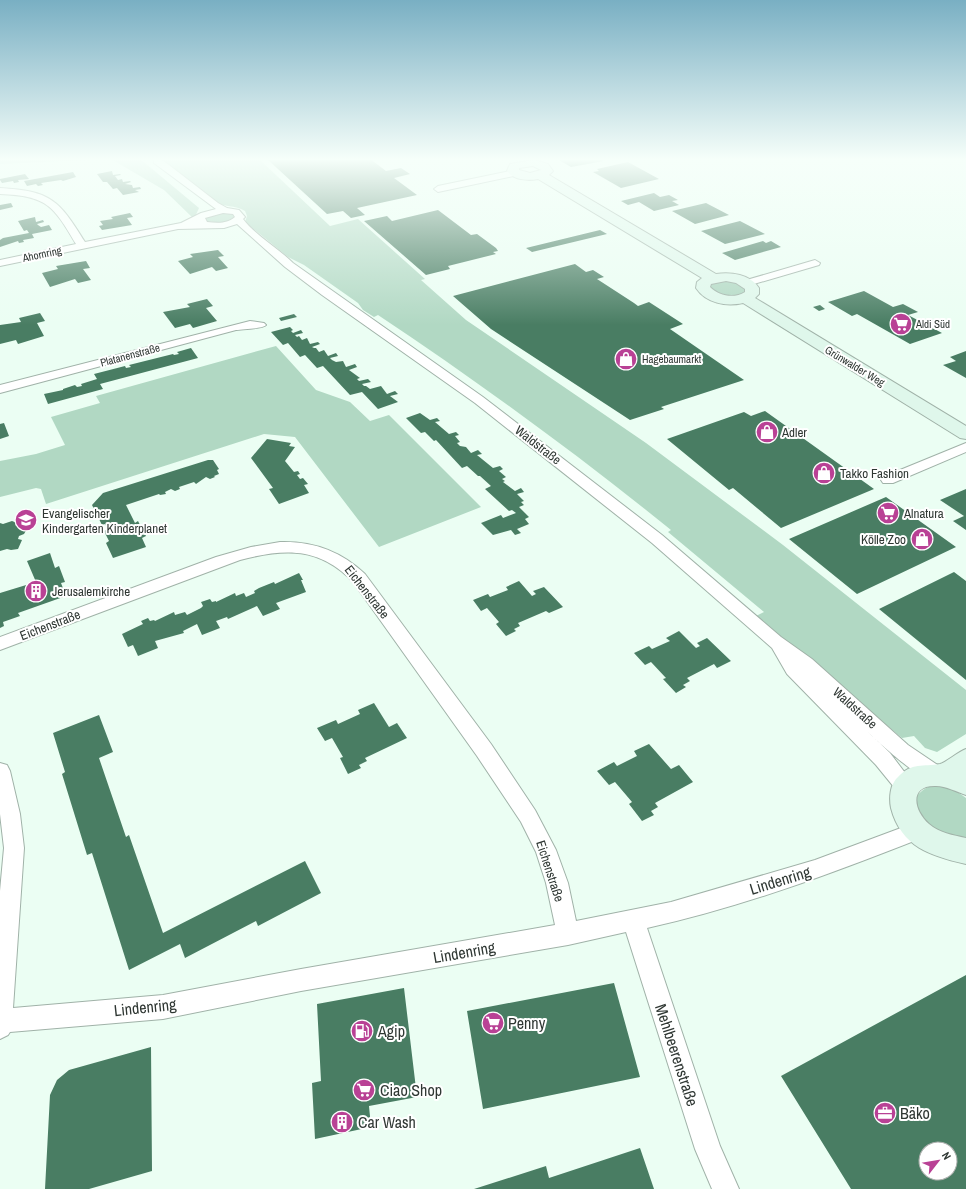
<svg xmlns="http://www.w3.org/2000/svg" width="966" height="1189" font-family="'Archivo Narrow',sans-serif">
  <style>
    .green { fill: #b1d8c3 }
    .building { fill: #497d63; fill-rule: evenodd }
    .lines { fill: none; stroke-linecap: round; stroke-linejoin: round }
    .minor-casing { stroke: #a0b2a8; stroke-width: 2 }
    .secondary-casing { stroke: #a0b2a8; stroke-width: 2 }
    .minor { fill: #fff; fill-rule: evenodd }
    .secondary { fill: #dff7eb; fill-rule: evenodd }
    .labels { text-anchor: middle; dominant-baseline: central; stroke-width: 4; stroke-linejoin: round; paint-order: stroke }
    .far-street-label { font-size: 11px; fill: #2f3733; stroke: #fff }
    .far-poi-label { font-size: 11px; fill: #2f3733; stroke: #fff; text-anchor: start }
    .poi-label { font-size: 13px; fill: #2f3733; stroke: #fff; text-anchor: start }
    .street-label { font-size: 13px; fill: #2f3733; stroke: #fff }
    .near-street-label { font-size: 16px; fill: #2f3733; stroke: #fff }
    .near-poi-label { font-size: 16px; fill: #2f3733; stroke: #fff; text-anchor: start }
  </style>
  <rect width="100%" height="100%" fill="#ebfef3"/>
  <path class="green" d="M0,158h139l60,50 -5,11 -30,-29 -53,-31 -111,5z
    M159,158h99l72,68 28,-7 67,60 -4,1 45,40 180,123 137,102 183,145v44l-29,18 -12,-4 -11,-12 -12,2 -146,-122 8,-4 -96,-80 3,-2c-94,-76 -191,-147 -293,-215l-4,2 -11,-7 -5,-7 -54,-38 -16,-8 -43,-35 2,-6 -2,-5c-10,-6 -21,-4 -31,-9z
    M215,212l18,1 3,4 -13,6 -16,-2 -1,-4z
    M717,280l19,1 12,11 -12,6 -24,-5 -3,-9z
    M276,346l40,44 34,12 20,19 19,-6 92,92 -102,40 -84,-110 -31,-3 -218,70 -5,-15 -5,-1 -36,9v-36l36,-7 29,-9 -14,-28 49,-14 -4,-7z
    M930,786c14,0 25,3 36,12v39c-7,2 -17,2 -24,-2 -4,-2 -8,-7 -12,-10 -16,-14 -24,-27 0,-39z"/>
  <path class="building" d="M266,158h103l17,13 15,-3 9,6 -16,4 23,17 -60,13 8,7 -14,3 -8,-7 -16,3z
    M562,158h37l5,3 -33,6 -14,-8z
    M628,162l31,17 -38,9 -28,-16 6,-1 -2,-2z
    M112,171l1,4 7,-1 1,1 -6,1 3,4 4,-1 1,3 7,-1 1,1 -6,2 7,1 1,3 7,-1 1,2 -6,1 4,2 -16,3 -6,-7 -4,1 -6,-7h-4l-6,-8z
    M73,172l3,5 -13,4 -2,-1 -20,3 2,2 -5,1 -2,-2 -9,2 -3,-5z
    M25,174l4,5 -11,1 1,2 -5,1 -1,-2 -11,2 -2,-3v-1z
    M654,193l6,4 9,-2 9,5 -6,1 7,4 -25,6 -15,-9 -11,3 -7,-4z
    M11,203l2,4 -13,3v-5z
    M706,203l23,12 -34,9 -23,-13z
    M438,210l33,25 6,-1 19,14 2,3 -5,1 3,2 -48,12 2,3 -24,6 -62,-54 23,-5 5,5z
    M130,213l3,4 -6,1 5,7 -30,5 -3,-4 4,-1 -3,-4 13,-2 -2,-2z
    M35,217l1,5 7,-2 1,2 -7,2 1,1 3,2 8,-2 3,5 -20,4 2,4 -11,2 1,2 -5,1 -1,-2 -18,6v-7l3,-2 26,-5 -2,-3 -3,1 -6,-10z
    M740,221l25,13 -40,10 -24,-13z
    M600,230l7,4 -75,18 -6,-4z
    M763,241l3,2 5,-2 10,6 -46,13 -13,-7z
    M218,250l6,6 -6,1 10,11 -12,3 -4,-4 -22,7 -12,-13 15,-4 -3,-3z
    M86,261l4,7 -7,1 8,11 -13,3 -3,-4 -25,8 -8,-14 16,-4 -2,-3z
    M575,264l11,8 7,-2 11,7 -7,2 37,24 4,3 11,-4 34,22 -13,5 74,51 -83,27 3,2 -34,11 -139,-91 -38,-33z
    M864,291l29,16 10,-3 15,8 -10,3 34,18 -32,11 -53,-30 -5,2 -24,-14z
    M207,299l6,7 -7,2 11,13 -24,7 -3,-4 -15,4 -12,-16 27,-5 -3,-3z
    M820,305l5,4 -6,2 -6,-4z
    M40,313l5,8 -8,2 7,13 -26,8 -2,-4 -16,4v-19l21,-3 -2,-4z
    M294,314l3,3 -16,4 -2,-3z
    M290,327l3,3 -2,1 2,2 8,-3 2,3 -8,2 2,2 2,-1 3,4 5,-2 3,6 8,-2 2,2 -8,3 2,1h2l3,4 5,-2 4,6 8,-3 2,3 -8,2 2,2 4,2 7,-1 3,6 9,-3 2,3 -8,3 11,8 -3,1 2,2 9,-2 3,3 -9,2 2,2h2l4,3 11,-3 6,8 8,-3 3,3 -8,2 8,6 -20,7 -16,-17 -12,3 -27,-29 -6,2 -12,-13 -5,2 -12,-14 -5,2 -12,-13z
    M191,348l7,10 -98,26 3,5 -55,15 -4,-10 19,-4v-1l12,-4 2,2 5,-1 -1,-2 16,-5 -3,-5 31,-8 1,2 5,-1 -2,-2 44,-11 1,1 5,-1 -2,-2z
    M966,351v27l-23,-13 13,-4 -6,-4z
    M765,411l109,78 -93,39 -48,-40 -4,2 -62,-51 77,-27 7,4z
    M420,413l10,7 7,-2 3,3 -5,1 14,12 7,-2 3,3 -4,1 5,6 -3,1 3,3 6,1 5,6 7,-3 4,4 -5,1 16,13 7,-2 3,3 -4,2 7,6 -4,2 3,2 -2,1 12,9 6,-3 3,4 -7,2 7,7 -3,1 3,3 -5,2 10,10 -4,2 4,5 -12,5 4,4 -6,2 -4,-5 -18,5 -12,-12 20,-8 2,3 13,-5 -4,-3 -3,1 -24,-22 6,-3 -11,-10h-2l-11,-10 -5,2 -26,-28 -2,1 -9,-9 -4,1 -15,-15z
    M4,423l5,13 -9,3v-15z
    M267,439l24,4 -2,3 6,1 -10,14 9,11 4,-1 2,3 -3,1 3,4 3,-1 5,6 -4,1 5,8 -30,11 -10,-15 4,-1 -22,-30z
    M208,460h5l6,9 -2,1 2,4 -5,2 1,1 -5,2 -4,-2 -10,7 -2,-2 -15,5 1,2 -5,2 -4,-2 -6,3 1,2 -6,1 -1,-1 -33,11 9,18 3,-2 2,4 -3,1v5l6,-1 3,6 -4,2 4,9 -33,11 -7,-15 3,-2 -5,-10 4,-2 -3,-5 -3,1 -10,-20 11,-12z
    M966,489v41l-13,-9 11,-5 -24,-16z
    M886,497l70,50 -99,47 -68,-55z
    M12,521l5,2 -2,2 4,2 5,-2 4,2 -4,7 -5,2 -1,3 4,1 -4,9 -7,1 -4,-1 -7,2v-28l3,1z
    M50,553l5,15 4,-2 6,16 -4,1 5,13 -48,17 2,3 -17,6 1,4 -4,2v-35l36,-11 -9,-21z
    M954,572l12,9v99l-87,-71z
    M299,573l4,7h-2l5,12 -30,11 4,6 -17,7 -6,-10 -29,13 -1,-2 -11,4 4,7 -18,7 -5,-11 -14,7 1,2 -29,8 3,7 -20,8 -5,-11 -5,2 -6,-13 21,-10 -2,-3 7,-3 2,3 4,-1 1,1 19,-9 1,3 10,-3 2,3 14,-7 2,-2 -2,-4 9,-3 2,3 4,-1v1l19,-9 1,3 8,-3 2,4 9,-4 -1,-2 5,-3 15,-6 1,2z
    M519,581l13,15 4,-2 -3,-3 11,-4 19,20 -14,6 -3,-2 -28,12 2,3 -6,3 2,2 -10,5 -10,-12 3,-2 -12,-14 -6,3 -8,-11 15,-6 2,3 18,-7 -2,-3z
    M679,631l17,17 4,-2 -3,-3 10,-5 24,23 -14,7 -3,-4 -27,14 3,3 -7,4 3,2 -10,6 -13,-14 3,-1 -15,-16 -6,3 -11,-12 15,-7 3,3 18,-8 -4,-3z
    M374,703l15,24 8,-4 10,15 -42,20 2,3 -8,4 2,3 -13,6 -8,-16 3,-1 -11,-19 -7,3 -8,-13 19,-8 2,4 22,-10 -2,-4z
    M99,715l14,37 -14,6 27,79 3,-2 34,98 142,-72 16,32 -63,33 -2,-5 -71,37 -5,-14 -51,26 -37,-117 -5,2 -25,-81 3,-2 -12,-39z
    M649,744l22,25 8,-4 14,17 -38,21 3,4 -7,4 3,4 -12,6 -13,-17 3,-2 -17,-20 -6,3 -12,-14 17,-9 3,4 20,-10 -3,-5z
    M966,975v214h-115l-70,-113zM926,1149h24v24h-24z
    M614,983l26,94 -157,32 -16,-98z
    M404,988l13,109 -48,9 2,21 -56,12 -3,-56 9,-2 -4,-77z
    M151,1047l1,124 -63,18h-44l5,-94 7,-15 12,-10z
    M640,1148l14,41h-180l72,-23 3,12z"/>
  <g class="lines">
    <g class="minor-casing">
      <path id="minor" d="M154,159h6l9,6 49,38 9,5 12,2 6,7 -2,2c12,16 35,29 50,44l190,134 179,138 119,102 31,22 96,86 34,23 3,6 -3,6c-2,0 -4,2 -6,2 -13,1 -58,-40 -68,-50l22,21 25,33 -3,6 -7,2 -7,-2 -22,-27 -89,-91 -15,-26 -120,-105 -177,-140 -153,-108 -37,-28 -48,-43 -13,4 -46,1 -178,37v-6l76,-16c-23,-39 -29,-48 -76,-50v-6c51,3 59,12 85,54l96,-19 20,-10 15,-4 -62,-46zM223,213l10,1 2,3c-8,7 -17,6 -28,5l-2,-4z
        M515,170l3,1v4l-80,17 -4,-3 4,-3z
        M815,260l5,3 -1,2 -72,21 -5,-3 1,-2z
        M250,321l14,2 2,2c-4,4 -23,4 -30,5l-236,63v-8z
        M966,443v9l-73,31h-10l-2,-3 2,-3z
        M280,542c33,-1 61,9 85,32l126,170 44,66 21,40 12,33 8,38 95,-19 144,-42 102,-38 7,3 3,6 -3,6c-91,36 -182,70 -277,91l73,218 19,43h-27l-17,-40 -69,-217 -58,13 -267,46 -138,28 -153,13 -2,3 -8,4v-148l4,-43 -4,-34v-51l7,2 3,6 10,43 4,34 -11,160 150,-13 138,-26 254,-44 -9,-42 -10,-31 -15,-30 -44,-66 -124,-174c-33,-35 -68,-34 -113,-22l-240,90v-13l216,-80 35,-10z"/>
    </g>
    <g class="secondary-casing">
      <path id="secondary" d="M534,160l14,4 5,7 -4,4 167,99c15,-2 34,0 43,14v6l-4,4 211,128v13l-6,-1 -217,-135c-17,4 -37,0 -47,-15l1,-6 5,-4 -164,-99c-10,2 -24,1 -31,-8l3,-7zM533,166l8,4 -11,3 -11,-3v-2zM726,281l10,2 9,6v3c-11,7 -26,4 -35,-5l1,-3z
        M966,749v46c-9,-3 -20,-9 -30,-9 -27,-1 -23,24 -7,38 10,9 24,11 37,14v26c-35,-8 -65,-17 -75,-56 -2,-10 -1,-24 7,-31 14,-15 25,-10 42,-13 5,-1 18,-12 26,-15z"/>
    </g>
    <use href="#minor" class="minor"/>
    <use href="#secondary" class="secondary"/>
  </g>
  <linearGradient id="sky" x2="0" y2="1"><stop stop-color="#79afc3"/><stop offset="0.49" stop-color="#f6fffa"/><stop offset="1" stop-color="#f6fffa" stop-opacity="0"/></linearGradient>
  <rect width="966" height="325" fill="url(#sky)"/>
  <defs>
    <g id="supermarket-disc" transform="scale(1.15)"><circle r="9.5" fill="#b94195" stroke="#fff"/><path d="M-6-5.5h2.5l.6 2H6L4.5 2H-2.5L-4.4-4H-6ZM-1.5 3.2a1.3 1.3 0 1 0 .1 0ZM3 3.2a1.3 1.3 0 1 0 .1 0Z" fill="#fff"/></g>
    <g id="shop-disc" transform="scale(1.15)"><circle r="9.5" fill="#b94195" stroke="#fff"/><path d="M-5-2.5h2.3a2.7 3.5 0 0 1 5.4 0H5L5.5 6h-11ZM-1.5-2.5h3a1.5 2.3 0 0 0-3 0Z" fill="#fff"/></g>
    <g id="school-disc" transform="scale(1.15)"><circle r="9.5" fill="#b94195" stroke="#fff"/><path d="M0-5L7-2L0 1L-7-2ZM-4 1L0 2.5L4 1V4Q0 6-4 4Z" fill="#fff"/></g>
    <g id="building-disc" transform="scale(1.15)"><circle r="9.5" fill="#b94195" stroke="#fff"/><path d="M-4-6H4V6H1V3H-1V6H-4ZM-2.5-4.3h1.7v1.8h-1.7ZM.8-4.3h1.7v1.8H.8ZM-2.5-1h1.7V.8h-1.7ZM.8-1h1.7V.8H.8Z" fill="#fff"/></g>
    <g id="fuel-disc" transform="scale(1.15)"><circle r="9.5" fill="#b94195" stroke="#fff"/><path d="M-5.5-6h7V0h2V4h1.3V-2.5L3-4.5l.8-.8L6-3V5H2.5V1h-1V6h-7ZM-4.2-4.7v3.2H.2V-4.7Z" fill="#fff"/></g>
    <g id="office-disc" transform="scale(1.15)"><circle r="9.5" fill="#b94195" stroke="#fff"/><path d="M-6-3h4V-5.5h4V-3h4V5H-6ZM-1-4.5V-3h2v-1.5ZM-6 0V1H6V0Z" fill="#fff"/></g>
  </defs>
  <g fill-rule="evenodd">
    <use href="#supermarket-disc" x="901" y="324"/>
    <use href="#shop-disc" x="626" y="359"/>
    <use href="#shop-disc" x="767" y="432"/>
    <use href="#shop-disc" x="824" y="473"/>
    <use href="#supermarket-disc" x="888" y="513"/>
    <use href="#school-disc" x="26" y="520"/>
    <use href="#shop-disc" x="922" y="539"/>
    <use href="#building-disc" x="36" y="591"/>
    <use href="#supermarket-disc" x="493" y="1023"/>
    <use href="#fuel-disc" x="362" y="1031"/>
    <use href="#supermarket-disc" x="364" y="1090"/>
    <use href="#office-disc" x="885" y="1113"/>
    <use href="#building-disc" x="342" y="1122"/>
  </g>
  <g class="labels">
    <g class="far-street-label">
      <text transform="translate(42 254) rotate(-12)">Ahornring</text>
      <text transform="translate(130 355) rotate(-15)">Platanenstraße</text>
      <text transform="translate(855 366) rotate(31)">Grünwalder Weg</text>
    </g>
    <g class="far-poi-label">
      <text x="916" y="324">Aldi Süd</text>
      <text x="642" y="359">Hagebaumarkt</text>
    </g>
    <g class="poi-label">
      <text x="782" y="432">Adler</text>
      <text x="840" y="473">Takko Fashion</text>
      <text x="42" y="513">Evangelischer<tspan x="42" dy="15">Kindergarten Kinderplanet</tspan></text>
      <text x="904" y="513">Alnatura</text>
      <text x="906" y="539" text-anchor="end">Kölle Zoo</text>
      <text x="52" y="591">Jerusalemkirche</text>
    </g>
    <g class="street-label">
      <text transform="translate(538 445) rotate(38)">Waldstraße</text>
      <text transform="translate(367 592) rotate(52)">Eichenstraße</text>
      <text transform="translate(50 625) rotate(-21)">Eichenstraße</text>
      <text transform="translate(855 708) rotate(42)">Waldstraße</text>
      <text transform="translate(550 871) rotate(72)">Eichenstraße</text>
    </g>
    <g class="near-street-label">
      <text transform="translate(780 880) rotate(-17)">Lindenring</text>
      <text transform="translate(464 952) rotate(-10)">Lindenring</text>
      <text transform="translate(145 1007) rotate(-6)">Lindenring</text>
      <text transform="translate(677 1055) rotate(72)">Mehlbeerenstraße</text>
    </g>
    <g class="near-poi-label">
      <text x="508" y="1023">Penny</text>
      <text x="378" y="1031">Agip</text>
      <text x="380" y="1090">Ciao Shop</text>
      <text x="900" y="1113">Bäko</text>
      <text x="358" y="1122">Car Wash</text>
    </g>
  </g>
  <g transform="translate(938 1161) rotate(59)"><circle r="19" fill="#ffffff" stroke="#acafad"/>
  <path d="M0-3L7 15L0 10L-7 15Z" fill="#b94195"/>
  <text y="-6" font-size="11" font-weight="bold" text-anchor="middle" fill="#2f3733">N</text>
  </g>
</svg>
